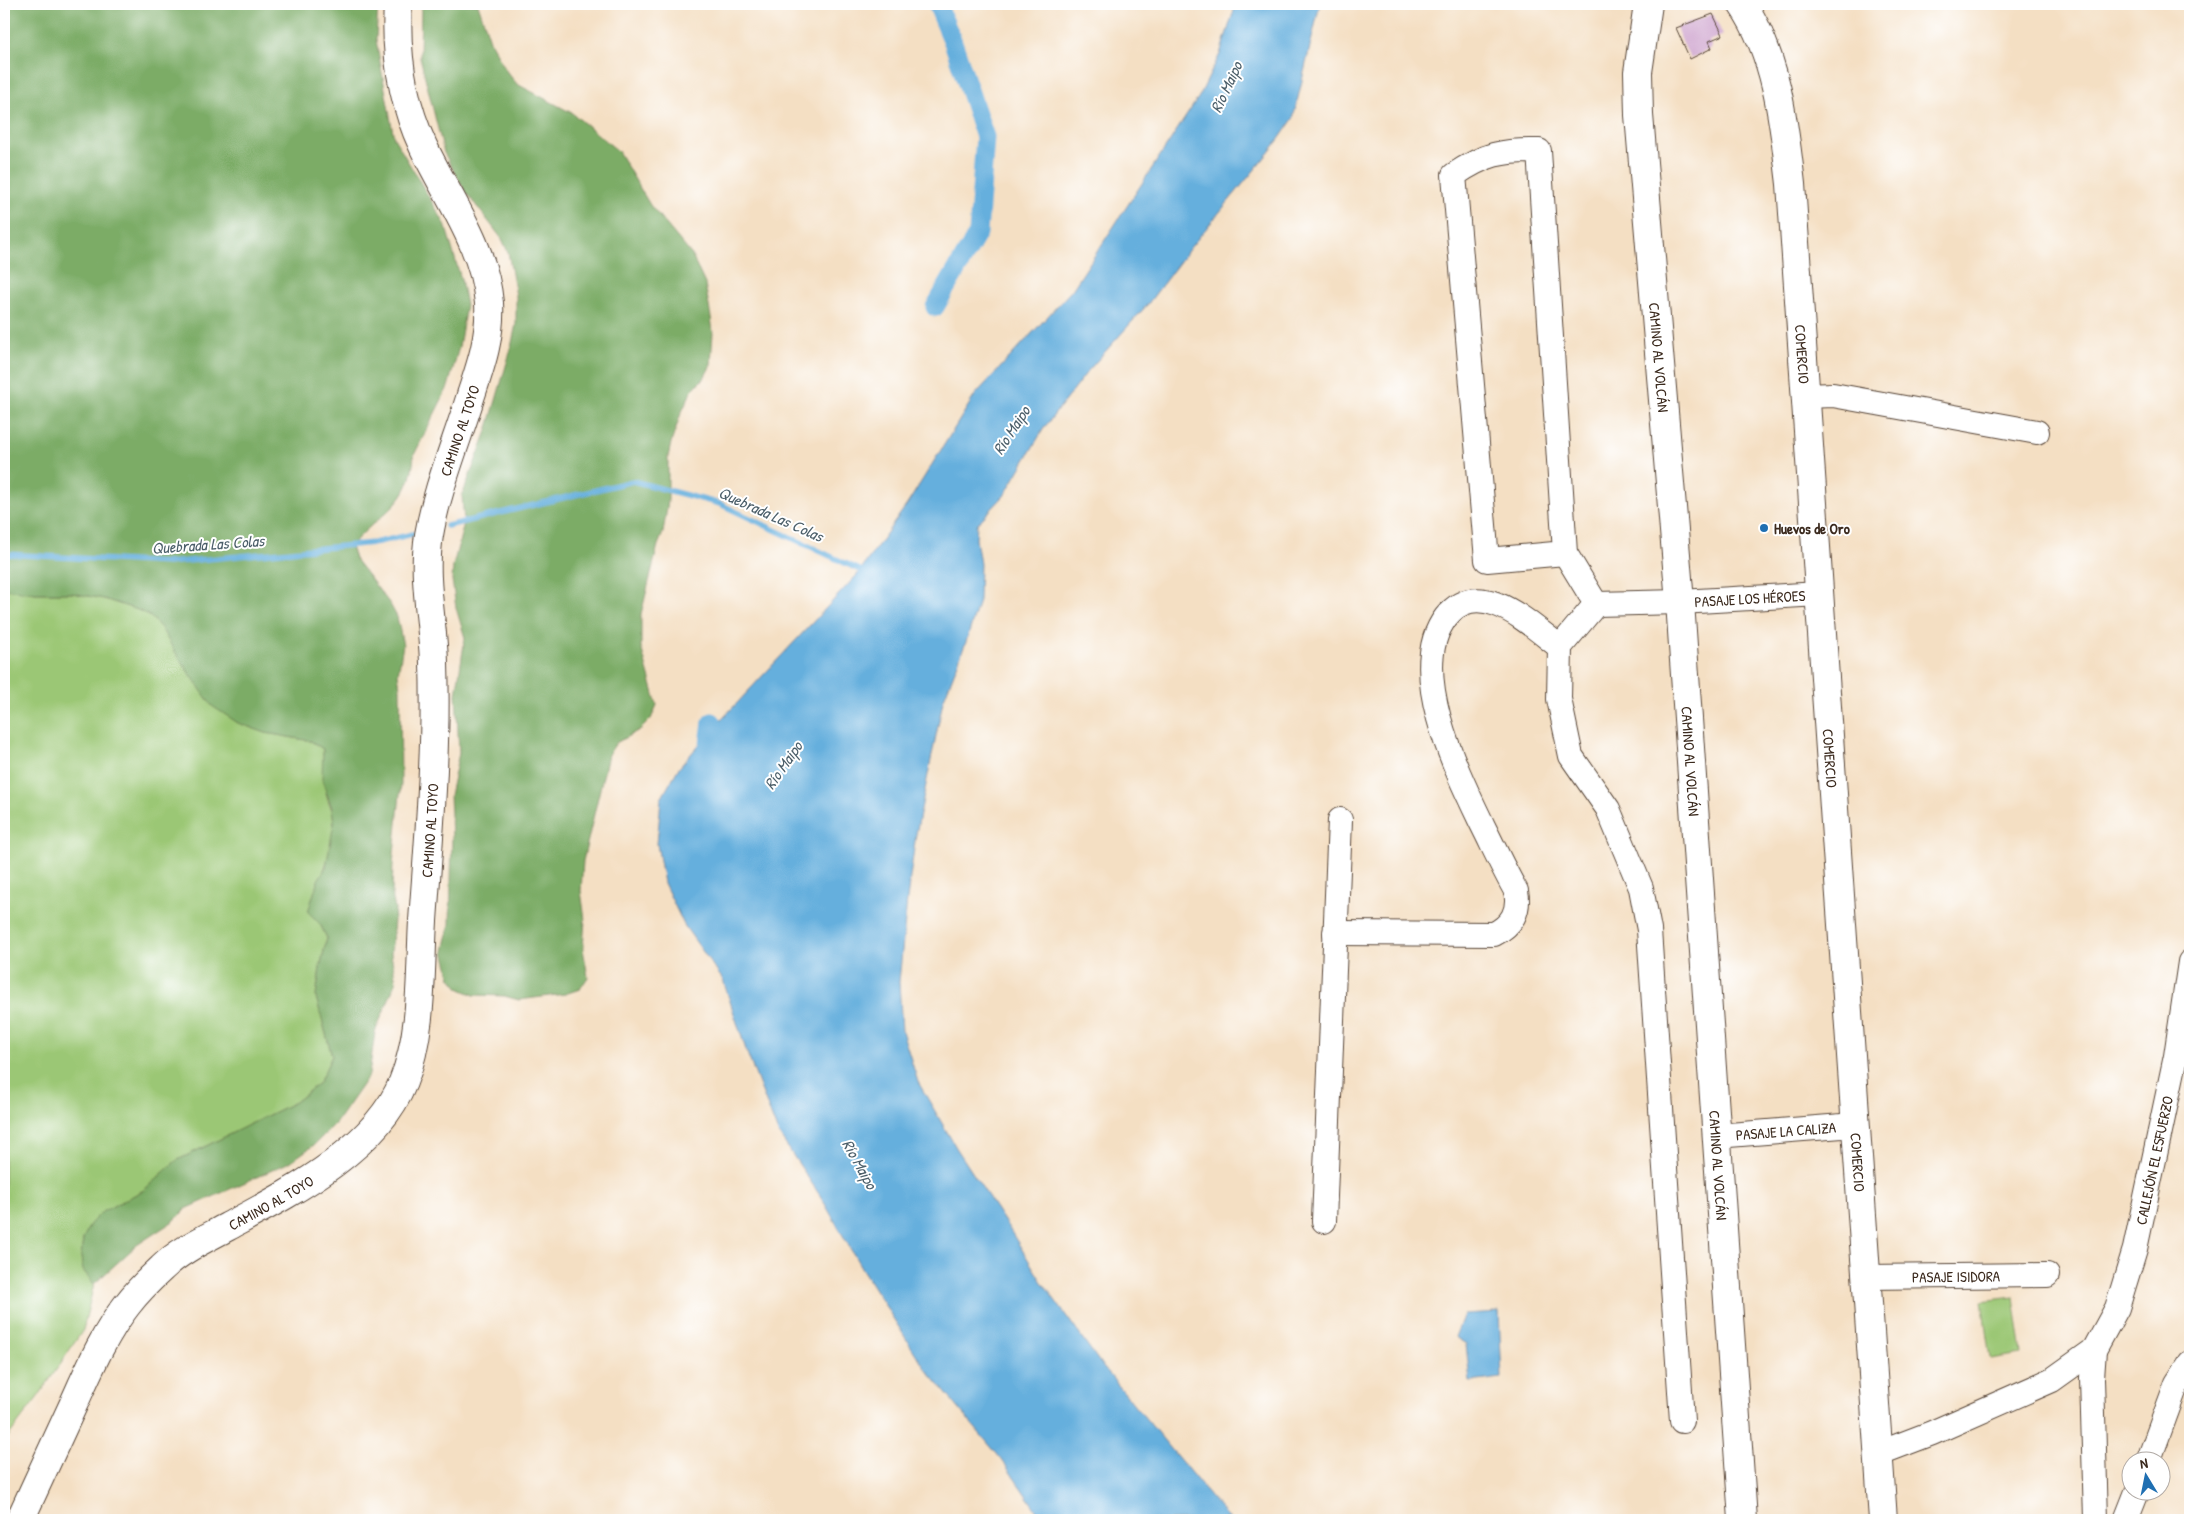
<svg xmlns="http://www.w3.org/2000/svg" width="2194" height="1524" font-family="'Patrick Hand',sans-serif">
  <style>
    .green { fill: #9bc775; stroke: #6b784a }
    .forest { fill: #7cac66; stroke: #5c6b42 }
    .water { fill: #65afdd; stroke: #506c7e }
    .lines { fill: none; stroke-linecap: round; stroke-linejoin: round }
    .stream { stroke: #65afdd; stroke-width: 5.5 }
    .canal { stroke: #65afdd; stroke-width: 19 }
    .building { fill: #d0a8d0 }
    .minor-casing { stroke: #574537; stroke-width: 26 }
    .major-casing { stroke: #574537; stroke-width: 30 }
    .minor { stroke: #fff; stroke-width: 24 }
    .major { stroke: #fff; stroke-width: 28 }
    .poi-dot { fill: #1f6fb2; stroke: #fff; stroke-width: 2 }
    .labels { text-anchor: middle; dominant-baseline: central; stroke-width: 4; stroke-linejoin: round; paint-order: stroke }
    .street-label { font-size: 15px; fill: #3b2a1e; stroke: #fff }
    .poi-label { font-size: 15px; font-weight: bold; fill: #3b2a1e; stroke: #fff; text-anchor: start }
    .water-label { font-size: 16px; font-style: italic; fill: #4c5f6a; stroke: #fff }
  </style>
  <rect width="100%" height="100%" fill="#fff"/>
  <filter id="ink" filterUnits="userSpaceOnUse"><feTurbulence type="fractalNoise" baseFrequency=".02" numOctaves="2"/><feDisplacementMap in="SourceGraphic" scale="10" xChannelSelector="R" yChannelSelector="G"/><feConvolveMatrix kernelMatrix="1 2 1 2 8 2 1 2 1" color-interpolation-filters="sRGB"/></filter>
  <filter id="wash" filterUnits="userSpaceOnUse"><feTurbulence type="fractalNoise" baseFrequency=".0096" numOctaves="4" result="noise"/><feDisplacementMap in="SourceGraphic" scale="20" xChannelSelector="R" yChannelSelector="G"/><feGaussianBlur stdDeviation="1.12" result="paint"/><feColorMatrix in="noise" values="0 0 0 0 0 0 0 0 0 0 0 0 0 0 0 0 0 1.4 0 .05"/><feComposite in="paint" operator="in"/></filter>
  <g filter="url(#wash)">
    <rect width="100%" height="100%" fill="#f4dfc3"/>
    <path class="green" d="M4,589l32,4h36l32,6 34,11 13,7 10,11 26,42 39,44 12,9 28,10 45,8 12,8c1,14 0,30 3,43 2,11 8,19 8,30 0,32 -16,60 -26,90l12,12 7,14 -7,30 -4,29 16,59 -13,27 -24,19 -119,59 -32,29 -42,22 -19,27 -2,18 2,13 11,14 -11,46 -45,67 -34,45z
      M2014,1297l8,57 -32,5 -8,-58z"/>
    <path class="forest" d="M4,4h374l-2,36 18,98 51,86 16,55 5,26 -7,42 -11,40 -34,68c-3,52 -34,56 -63,91l4,13 35,45 7,13 6,28 -5,29 2,14 1,96 -8,80 -1,31 3,14 -4,45 5,28 -21,50 -6,43 -34,49 -21,21 -24,17 -104,47 -11,11 -38,25 -43,39 -11,-14 -2,-13 2,-18 7,-15 12,-12 42,-22 32,-29 119,-59 24,-19 13,-27 -16,-59 4,-29 7,-30 -7,-14 -12,-12 10,-32 8,-13 8,-44 -2,-15 -10,-28 1,-31 -12,-8 -45,-8 -28,-10 -26,-17 -35,-51 -16,-27 -10,-11 -13,-7 -34,-11 -32,-6h-36l-32,-4z
      M421,4h57l13,39 16,29 10,12 55,29 46,38 32,54 41,49 14,30 6,33 2,15 -2,33 -7,13 -12,12 -12,26 -9,27 -3,14v44l-5,32 -5,12 -17,69v33l16,58 -6,14 -10,10 -25,14 -8,12 -25,106 -2,30 4,28 -2,30 5,28 -8,12 -15,5 -46,6 -15,-4 -30,-1 -14,-6 -9,-11 -7,-27 6,-27 2,-87 -2,-42 9,-42 -3,-59 9,-56 -9,-30 -4,-28 1,-14 11,-43 -2,-27 25,-65 23,-79 6,-28v-28l-8,-44 -6,-13 -37,-48 -21,-38 -24,-96z"/>
    <path class="water" d="M1236,4h84l-27,115 -18,26 -85,103 -43,57 -60,67 -43,56 -40,68 -27,28 -1,15 4,25 -1,37 -13,41 -23,59 -27,133 -9,65 -8,83 3,49 16,51 39,67 53,81 32,52 61,85 127,153h-187l-41,-60 -78,-93 -62,-98 -41,-72 -43,-64 -31,-80 -24,-73 -39,-55 -20,-42 -7,-39 4,-45 17,-30 31,-36 148,-158 51,-72 67,-108 97,-105 128,-195 20,-41z
      M1499,1312l3,66 -32,4 -4,-38 -11,-7 9,-23z"/>
    <g class="lines">
      <path class="stream" d="M447,526l186,-45 87,23 146,69
        M4,554l164,9 206,-20 39,-9"/>
      <path class="canal" d="M935,307l43,-74 7,-96 -32,-95 -16,-38
        M707,759l5,-37"/>
    </g>
    <g id="blocks">
      <path class="building" d="M1713,14l10,21 -14,6 3,7 -22,11 -14,-31z"/>
    </g>
  </g>
  <g filter="url(#ink)">
    <use href="#blocks" fill-opacity="0" stroke="#574537" stroke-width="1"/>
    <g class="lines">
      <g class="minor-casing">
        <g id="minor">
          <path d="M1805,396l28,-1 204,37"/>
          <path d="M1565,553l-78,7 -33,-385c31,-21 48,-25 85,-24l26,402 31,51 -36,43 -1,52 12,57 37,53 33,79 8,42 33,491"/>
          <path id="s1" d="M1596,604l84,-2 139,-8"/>
          <path d="M1335,933l159,1c18,-9 26,-23 22,-43 -12,-21 -22,-43 -33,-65 -24,-50 -78,-156 -37,-209 34,-43 84,8 114,30"/>
          <path id="s2" d="M1716,1136l139,-11"/>
          <path d="M1324,1221l16,-401"/>
          <path id="s3" d="M1866,1277l181,-2"/>
          <path d="M2094,1350l-2,28 4,142"/>
          <path id="s4" d="M1877,1454l55,-21 120,-53 42,-30 23,-42 18,-59 41,-193 14,-94"/>
          <path d="M2148,1462l29,-79 13,-20"/>
          <path d="M2126,1520l11,-28"/>
        </g>
      </g>
      <g class="major-casing">
        <g id="major">
          <path id="s5" d="M1648,4l-10,68 1,43 41,487 63,918"/>
          <path id="s6" d="M1742,4c35,51 42,120 49,180l92,1336"/>
          <path id="s7" d="M20,1520c18,-39 36,-78 54,-117 15,-33 30,-69 53,-98 10,-13 23,-26 35,-37 18,-18 43,-29 65,-41 61,-33 149,-77 176,-145 20,-49 17,-109 20,-161 6,-86 14,-172 11,-258 -1,-42 -12,-85 -5,-128 8,-47 28,-94 42,-140 10,-30 20,-59 18,-92 -5,-58 -42,-106 -66,-157 -21,-45 -28,-93 -25,-142"/>
        </g>
      </g>
      <use href="#minor" class="minor"/>
      <use href="#major" class="major"/>
    </g>
  </g>
  <circle class="poi-dot" cx="1764" cy="528" r="5"/>
  <g class="labels">
    <g class="street-label">
      <text stroke="none"><textPath href="#s6" startOffset="359">COMERCIO</textPath></text>
      <text stroke="none"><textPath href="#s5" startOffset="355">CAMINO AL VOLCÁN</textPath></text>
      <text stroke="none"><textPath href="#s7" startOffset="1260">CAMINO AL TOYO</textPath></text>
      <text stroke="none"><textPath href="#s1" startOffset="154">PASAJE LOS HÉROES</textPath></text>
      <text stroke="none"><textPath href="#s6" startOffset="764">COMERCIO</textPath></text>
      <text stroke="none"><textPath href="#s5" startOffset="760">CAMINO AL VOLCÁN</textPath></text>
      <text stroke="none"><textPath href="#s7" startOffset="855">CAMINO AL TOYO</textPath></text>
      <text stroke="none"><textPath href="#s2" startOffset="70">PASAJE LA CALIZA</textPath></text>
      <text stroke="none"><textPath href="#s4" startOffset="442">CALLEJÓN EL ESFUERZO</textPath></text>
      <text stroke="none"><textPath href="#s6" startOffset="1169">COMERCIO</textPath></text>
      <text stroke="none"><textPath href="#s5" startOffset="1165">CAMINO AL VOLCÁN</textPath></text>
      <text stroke="none"><textPath href="#s7" startOffset="419">CAMINO AL TOYO</textPath></text>
      <text stroke="none"><textPath href="#s3" startOffset="90">PASAJE ISIDORA</textPath></text>
    </g>
    <g class="poi-label">
      <text x="1774" y="528">Huevos de Oro</text>
    </g>
    <g class="water-label">
      <text transform="translate(1226 87) rotate(-65)">Río Maipo</text>
      <text transform="translate(1011 430) rotate(-57)">Río Maipo</text>
      <text transform="translate(771 514) rotate(24)">Quebrada Las Colas</text>
      <text transform="translate(208 544) rotate(-4)">Quebrada Las Colas</text>
      <text transform="translate(783 765) rotate(-55)">Río Maipo</text>
      <text transform="translate(860 1164) rotate(61)">Río Maipo</text>
    </g>
  </g>
  <rect width="2194" height="1524" fill="none" stroke="#fff" stroke-width="20"/>
  <g transform="translate(2146 1476) rotate(350)"><circle r="24" fill="#ffffff" stroke="#b1aaa5"/>
  <path d="M0-4L9 19L0 12L-9 19Z" fill="#1f6fb2"/>
  <text y="-8" font-size="14" font-weight="bold" text-anchor="middle" fill="#3b2a1e">N</text>
  </g>
</svg>
